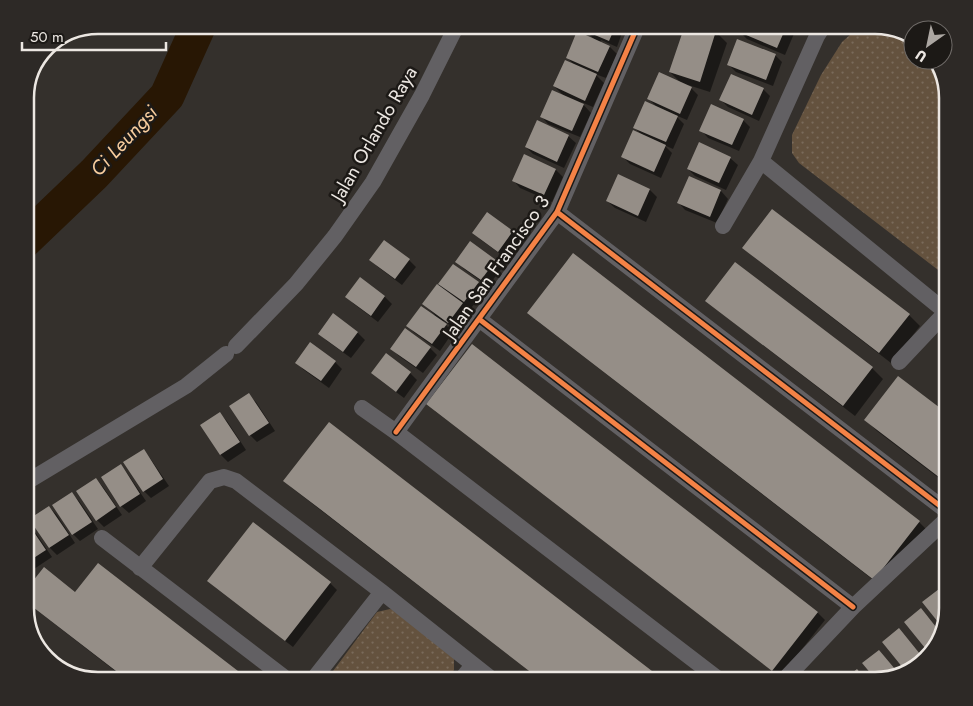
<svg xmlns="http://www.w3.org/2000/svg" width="973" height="706" font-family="Jost,sans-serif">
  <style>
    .park { fill: url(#park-dots) }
    .shadow { fill: #0007 }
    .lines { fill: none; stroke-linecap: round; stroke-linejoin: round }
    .river { stroke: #281704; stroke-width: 35 }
    .building { fill: #958e87 }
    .street { stroke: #626063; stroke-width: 16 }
    .cycleway-casing { stroke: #1c1916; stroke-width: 8 }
    .cycleway { stroke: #f48246; stroke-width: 5 }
    .labels { text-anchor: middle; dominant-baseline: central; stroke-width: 5; stroke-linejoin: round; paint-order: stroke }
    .street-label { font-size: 19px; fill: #ece7e2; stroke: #1c1916 }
    .water-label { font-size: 20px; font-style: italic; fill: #f7cc9d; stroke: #1c1916 }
    .rim { fill: none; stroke: #ece7e2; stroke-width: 2.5 }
  </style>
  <defs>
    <pattern id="park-dots" width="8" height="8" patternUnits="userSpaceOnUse" patternTransform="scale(1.25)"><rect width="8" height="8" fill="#64523e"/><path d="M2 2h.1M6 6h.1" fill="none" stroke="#7a6b5a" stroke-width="1.8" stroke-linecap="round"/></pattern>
  </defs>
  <rect width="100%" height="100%" fill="#34302c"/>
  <path class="park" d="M861,25h15l37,13v22h23l4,5 8,32v179l-6,-3 -143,-110 -7,-10v-18l29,-60 21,-33z
    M390,609l9,2 55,48v11l-8,11h-113v-10l44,-59z"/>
  <path class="shadow" d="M586,25h32l5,5 -6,17 -16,-7 -1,3 10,4 7,7 -11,24 -11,-4 9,9 -11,24 -12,-5 10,11 -11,24 -32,-13 -7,-8 24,-19 -11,-11 21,-20 -8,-9 28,-17 -11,-11z
    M693,25l23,7 11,11 -17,49 -22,-7 10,10 -11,25 -12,-5 9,9 -11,25 -9,-4 8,8 -11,25 -31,-14 -7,-7 20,-21 -9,-9 24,-19 -9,-9 33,-15 -12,-12z
    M712,25h18l-3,6z
    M743,25h49l4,4 -11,26 -38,-16 -7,-7z
    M775,55l7,7 -9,24 -37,-14 -7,-7z
    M763,89l7,7 -11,25 -31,-14 -7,-7z
    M743,120l7,7 -11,24 -31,-13 -7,-8z
    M568,136l8,7 -12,25 -31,-14 -7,-7z
    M730,158l8,7 -12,25 -31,-14 -7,-7z
    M556,170l7,7 -11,25 -32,-14 -7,-8z
    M618,176l32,14 7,7 -11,25 -31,-14 -8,-7z
    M689,178l32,13 7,8 -11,24 -32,-13 -7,-8z
    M512,232l7,7 -13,19 -25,-18 -7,-7z
    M744,248l165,67 11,11 -29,37 -136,-105z
    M371,260h38l7,7 -14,18 -24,-18z
    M457,261h38l7,7 -14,18 -24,-17z
    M454,265l24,18 7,7 -30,39 -11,-8 -1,1 10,10 -13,19 -25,-18 -7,-7 27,-11 -11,-11z
    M360,279l25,18 7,7 -14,18 -24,-18 -7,-7z
    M764,284l108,84 11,11 -28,37 -121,-93z
    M333,315l25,18 7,7 -14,18 -24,-17 -7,-7z
    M536,320l383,202 7,7 -45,57z
    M311,344l24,18 7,7 -13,19 -25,-18 -7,-7z
    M472,346l346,267 7,7 -45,57 -345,-266z
    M430,348l7,7 -14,18 -24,-17 -7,-7z
    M372,373h38l7,7 -13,18 -24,-18z
    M248,395l8,7 19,29 -18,11 -7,-7z
    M220,414l7,7 19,29 -18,12 -7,-7 -19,-29z
    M948,416v69l-71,-54 -11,-11z
    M143,450l7,8 19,28 -18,12 -7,-7z
    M120,465l7,8 19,28 -17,12 -8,-7z
    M96,479l7,8 19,28 -18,12 -7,-7z
    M285,481l378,200h-121l-250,-193z
    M72,494l7,7 19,28 -18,12 -7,-7z
    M49,507l7,7 19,29 -18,12 -7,-7 -19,-29z
    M26,522l7,7 19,28 -18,12 -7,-7z
    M209,581l121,2 7,7 -44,57 -77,-59z
    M75,593l174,88h-121l-103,-80z
    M928,617l12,15 -8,21 -6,-6z
    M906,637l18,23 -15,12 -5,-5z"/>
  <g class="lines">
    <path class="river" d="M25,240l69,-66 73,-78 32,-71"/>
  </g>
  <path class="building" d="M585,25h31l-7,16 -26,-11z
    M685,25h12l19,6 -16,51 -31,-10z
    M742,25h45l-10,23 -38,-16z
    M577,31l33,15 -12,26 -32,-14z
    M737,39l39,15 -10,26 -39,-15z
    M565,60l32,14 -12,27 -32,-15z
    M659,72l33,15 -12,27 -33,-15z
    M731,74l33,14 -12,27 -33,-15z
    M552,90l32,14 -12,27 -32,-14z
    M645,101l33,15 -12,26 -33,-14z
    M711,104l33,15 -12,26 -33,-14z
    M537,120l32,15 -12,27 -32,-15z
    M633,130l33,15 -12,27 -33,-15z
    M699,142l32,15 -12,26 -32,-14z
    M524,154l32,15 -12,26 -32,-14z
    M618,174l32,15 -12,27 -32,-15z
    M689,176l32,14 -11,27 -33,-14z
    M772,209l138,105 -31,39 -137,-105z
    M487,212l26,19 -15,21 -26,-19z
    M384,240l26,19 -15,20 -26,-19z
    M470,241l26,19 -15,20 -26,-18z
    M573,253l347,268 -46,59 -347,-267z
    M735,262l138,105 -30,39 -138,-105z
    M453,264l26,18 -15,20 -26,-18z
    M360,277l25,19 -14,20 -26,-19z
    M437,284l26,19 -15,20 -26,-19z
    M421,306l26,18 -15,20 -26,-18z
    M333,313l25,19 -15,20 -25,-18z
    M405,328l26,19 -15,20 -26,-18z
    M310,342l26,19 -15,20 -26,-18z
    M472,344l346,268 -46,59 -346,-267z
    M386,353l25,19 -15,20 -25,-19z
    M898,376l50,38v70l-84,-64z
    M249,393l20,30 -20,13 -20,-30z
    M220,412l20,30 -20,13 -20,-30z
    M329,422l297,229 39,30h-123l-222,-172 -37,-28z
    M144,449l19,30 -20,13 -20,-30z
    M121,464l19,30 -20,13 -19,-30z
    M96,478l20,29 -20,14 -20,-30z
    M72,492l20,30 -20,13 -20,-30z
    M49,506l20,29 -20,13 -20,-29z
    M25,519l21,31 -20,13 -1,-1z
    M253,522l78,60 -46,59 -78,-60z
    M98,563l75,58 78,60h-122l-104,-80v-10l19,-24 31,25z
    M939,589l9,10v10l-6,18 -20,-25z
    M921,608l19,24 -1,5 -14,11 -21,-26z
    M899,628l21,26 -17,14 -21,-26z
    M879,650l21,25 -23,6 -15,-18z
    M857,669l10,12h-25z"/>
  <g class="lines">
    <path class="street" d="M761,161l185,151
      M557,212l391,300
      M723,226l38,-65 56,-125 7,-11
      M479,319l374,288
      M236,346l60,-62 39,-48 38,-54 49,-87 35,-70
      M899,362l49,-52
      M362,408l34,24 325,249
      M396,432l161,-220 81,-187
      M25,483l161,-97 40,-32
      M102,538l187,143
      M140,568l70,-87 14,-4 12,4 146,111 112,89
      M312,681l70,-89
      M460,681l13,-16
      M783,681l70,-74 95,-89"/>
    <g class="cycleway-casing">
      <path id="cycleway" d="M557,212l391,300
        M479,319l374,288
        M396,432l161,-220 81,-187"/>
    </g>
    <use href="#cycleway" class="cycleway"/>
  </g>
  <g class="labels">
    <g class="street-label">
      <text transform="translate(374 134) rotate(-60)">Jalan Orlando Raya</text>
      <text transform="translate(496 267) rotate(-55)">Jalan San Francisco 3</text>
    </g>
    <g class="water-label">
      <text transform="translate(124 141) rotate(-47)">Ci Leungsi</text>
    </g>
  </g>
  <path d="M0 0H973V706H0ZM98 34H875A64 64 0 0 1 939 98V608A64 64 0 0 1 875 672H98A64 64 0 0 1 34 608V98A64 64 0 0 1 98 34Z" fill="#2d2926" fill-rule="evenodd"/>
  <path class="rim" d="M98 34H875A64 64 0 0 1 939 98V608A64 64 0 0 1 875 672H98A64 64 0 0 1 34 608V98A64 64 0 0 1 98 34Z"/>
  <g transform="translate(928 45) rotate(213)"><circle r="24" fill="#1c1916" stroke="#6f6b68"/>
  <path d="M0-4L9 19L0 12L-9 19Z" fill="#aca7a2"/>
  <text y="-8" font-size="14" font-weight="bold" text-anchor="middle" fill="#ece7e2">U</text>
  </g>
  <path d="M22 42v8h144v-8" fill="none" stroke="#ece7e2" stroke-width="2.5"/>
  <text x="30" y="42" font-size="15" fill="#ece7e2" stroke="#1c1916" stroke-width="4" paint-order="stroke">50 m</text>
</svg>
